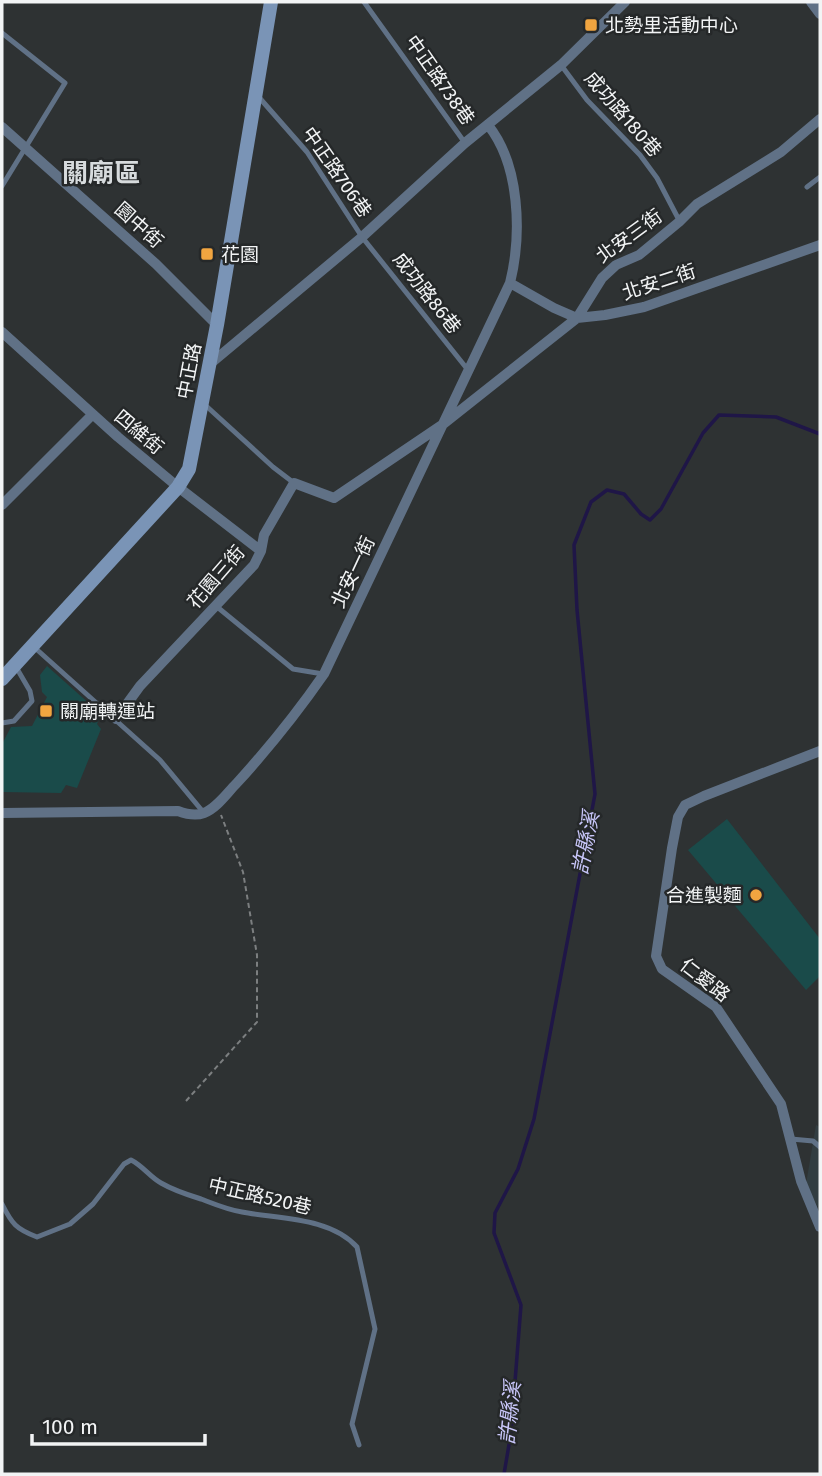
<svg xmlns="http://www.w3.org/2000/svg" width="822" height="1476" font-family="'Fira Sans','Noto Sans TC',sans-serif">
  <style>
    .built { fill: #323d41 }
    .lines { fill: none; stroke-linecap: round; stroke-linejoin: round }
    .stream { stroke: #1f1647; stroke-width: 3.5 }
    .building { fill: #1a4b4a }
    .path { stroke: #7c7f80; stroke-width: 2; stroke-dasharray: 5 3.5; stroke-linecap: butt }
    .service { stroke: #607186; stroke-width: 5 }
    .minor { stroke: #607186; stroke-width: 10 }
    .secondary { stroke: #7a94b6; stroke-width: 14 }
    .poi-dot { fill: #f1a540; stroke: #252829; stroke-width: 2.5 }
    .labels { text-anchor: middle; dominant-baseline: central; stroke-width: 5; stroke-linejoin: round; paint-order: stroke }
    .poi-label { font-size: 19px; fill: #f2f4f5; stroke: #252829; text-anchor: start }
    .street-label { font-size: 19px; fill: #f2f4f5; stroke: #252829 }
    .water-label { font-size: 21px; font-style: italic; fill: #c8c6f9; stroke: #252829 }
    .district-label { font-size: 26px; font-weight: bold; fill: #d7dbdd; stroke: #252829 }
  </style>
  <rect width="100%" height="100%" fill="#2e3233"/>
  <path class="built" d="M816,1125l4,2v84l-14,-27z"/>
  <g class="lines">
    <path class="stream" d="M504,1474l7,-41 10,-128 -27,-72 1,-20 23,-44 16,-50 61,-325 -18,-184 -3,-65 17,-43 16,-12 17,4 17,20 9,6 11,-11 42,-76 16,-18 57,2 44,17"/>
  </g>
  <path class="building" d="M47,666l54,48 -4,10 4,5 -24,59 -11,-3 -5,8 -59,-1v-48l9,-17 21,-1 15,-29 -5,-5 -2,-17z
    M727,819l93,120v37l-14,14 -118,-140z"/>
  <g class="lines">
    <path class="path" d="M186,1101l71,-79v-67l-14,-83 -22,-57"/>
    <path class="service" d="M364,2l101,141
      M2,33l63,50 -63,103
      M561,65l26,35 53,55 17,23 22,42
      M257,95l50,57 55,85 106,133
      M807,187l13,-10
      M204,404l69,63 21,16
      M216,606l77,63 30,5
      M34,647l126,113 44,53
      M2,723l12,-2 18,-20 -2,-10 -14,-24
      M791,1139l22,2 7,6
      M2,1204c10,20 14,25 35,33l33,-13 23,-20 31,-40 7,-4c12,6 19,17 30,23 12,7 27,12 40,16 13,5 27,11 41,13 37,7 88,5 115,35l18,82 -23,95 7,21"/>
    <path class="minor" d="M811,2l9,12
      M2,127l154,137 61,61
      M510,283l44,25 23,10 28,-3 39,-8 176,-62
      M2,332l116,105 60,50 83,64
      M210,364l152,-127 103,-94 96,-78 64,-63
      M2,505l90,-90
      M116,719l24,-33 114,-121 7,-14 3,-16 30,-52 40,15 108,-73 135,-107 25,-40 14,-13 23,-10 40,-33 18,-18 84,-52 39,-33
      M820,751l-116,45 -19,9 -7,12 -6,31 -16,108 6,13 54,38 65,97 20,77 19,46
      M2,813l176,-2c8,3 18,5 26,2 13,-5 23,-20 32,-29 32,-35 61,-71 88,-110l186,-391c12,-49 10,-118 -22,-158"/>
    <path class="secondary" d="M2,679l176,-192 11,-18 28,-144 54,-323"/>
  </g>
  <g class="poi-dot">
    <rect x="584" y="18" width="14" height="14" rx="3.5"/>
    <rect x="200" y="247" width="14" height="14" rx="3.5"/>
    <rect x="39" y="704" width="14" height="14" rx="3.5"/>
    <circle cx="756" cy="895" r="7"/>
  </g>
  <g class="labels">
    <g class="poi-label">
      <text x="605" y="25">北勢里活動中心</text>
      <text x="221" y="254">花園</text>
      <text x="60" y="711">關廟轉運站</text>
      <text x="742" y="895" text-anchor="end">合進製麵</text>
    </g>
    <g class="street-label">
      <text transform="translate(440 80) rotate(55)">中正路738巷</text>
      <text transform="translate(623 114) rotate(49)">成功路180巷</text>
      <text transform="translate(337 172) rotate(55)">中正路706巷</text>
      <text transform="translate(139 225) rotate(42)">園中街</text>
      <text transform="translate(629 236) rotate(-36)">北安三街</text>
      <text transform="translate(659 282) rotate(-18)">北安二街</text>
      <text transform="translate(427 293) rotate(52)">成功路86巷</text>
      <text transform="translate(189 371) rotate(-79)">中正路</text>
      <text transform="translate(139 432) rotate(40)">四維街</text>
      <text transform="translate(353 572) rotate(-65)">北安一街</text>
      <text transform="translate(216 577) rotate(-49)">花園三街</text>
      <text transform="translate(705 980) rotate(38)">仁愛路</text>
      <text transform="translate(260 1196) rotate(13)">中正路520巷</text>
    </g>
    <g class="water-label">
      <text transform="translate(586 843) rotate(-79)">許縣溪</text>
      <text transform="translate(510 1413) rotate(-84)">許縣溪</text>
    </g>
    <g class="district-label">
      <text x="101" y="173">關廟區</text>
    </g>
  </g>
  <rect width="822" height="1476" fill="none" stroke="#f2f4f5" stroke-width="7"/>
  <path d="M32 1434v10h173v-10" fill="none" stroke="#f2f4f5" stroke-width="3.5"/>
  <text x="42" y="1434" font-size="21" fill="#f2f4f5" stroke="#252829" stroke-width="5" paint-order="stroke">100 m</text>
</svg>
